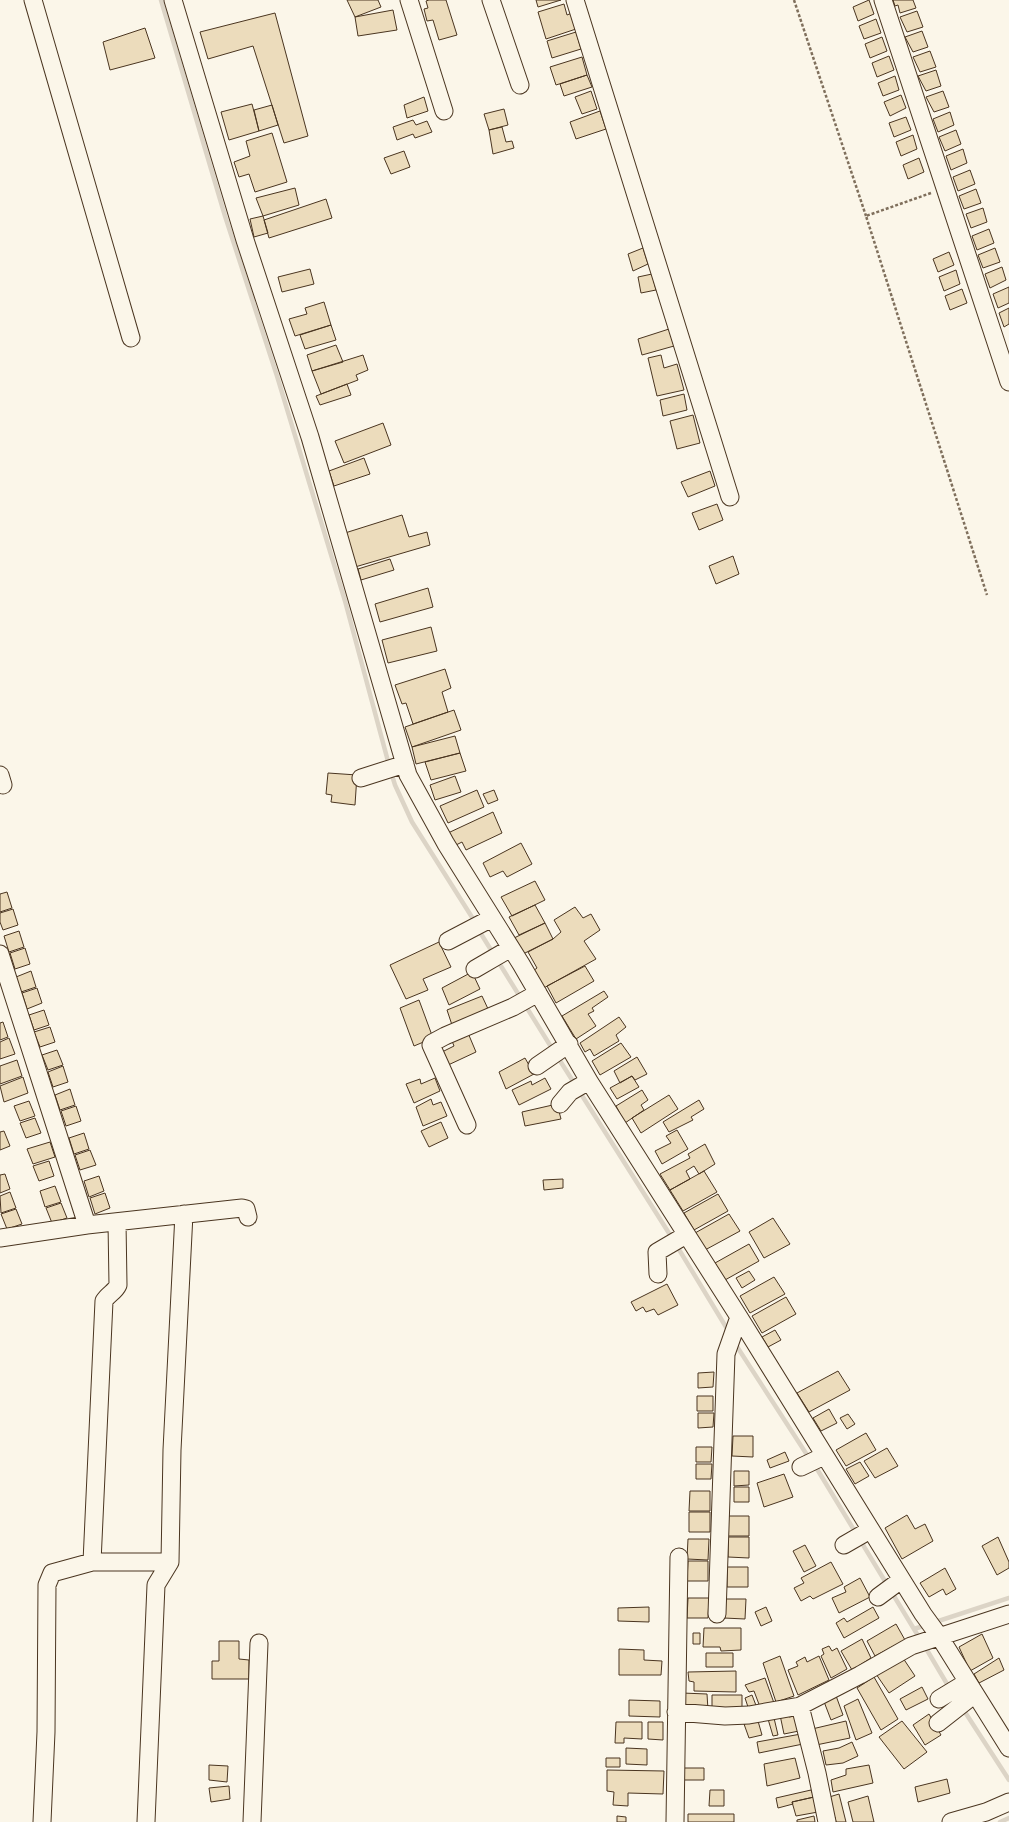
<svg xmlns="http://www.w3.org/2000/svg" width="1009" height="1822" font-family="Overpass,sans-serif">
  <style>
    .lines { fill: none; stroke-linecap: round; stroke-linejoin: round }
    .stream { stroke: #dcd4c6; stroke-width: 4.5 }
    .building { fill: #ecdcbc; stroke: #4a3520 }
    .minor-casing { stroke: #4a3520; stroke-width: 19 }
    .path { stroke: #7f6f5c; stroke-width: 2.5; stroke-dasharray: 3 2; stroke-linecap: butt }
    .minor { stroke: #fbf6e9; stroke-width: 17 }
  </style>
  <rect width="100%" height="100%" fill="#fbf6e9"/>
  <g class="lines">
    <path class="stream" d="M161,0l64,216 52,160 68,225 44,164
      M391,772l4,13 17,37 63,100
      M478,929l75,121
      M557,1056l115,182 57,94
      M734,1342l75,116
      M814,1464l106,175
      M914,1629l95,-31
      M924,1645l26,44
      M963,1709l46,71
      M1000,1822l9,-4"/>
  </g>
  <path class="building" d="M347,0h31l3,7 -26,10z
    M429,0h17l11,35 -18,5 -6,-20 -6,1 -3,-12 4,-1 -2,-7z
    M536,0h25l-23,7z
    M869,0l5,14 -16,7 -5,-14z
    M893,0h20l3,8 -16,5 -2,-8 -3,1z
    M564,4l3,11 5,-2 4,16 -30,10 -8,-27z
    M393,10l4,20 -39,6 -3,-19z
    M917,11l6,16 -16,5 -7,-15z
    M275,13l33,123 -24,7 -31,-97 -45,13 -8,-27z
    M876,19l5,14 -17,6 -5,-13z
    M145,28l10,30 -45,12 -7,-28z
    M922,31l6,16 -15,5 -8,-15z
    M576,32l5,17 -29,9 -5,-17z
    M882,37l5,14 -17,7 -5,-14z
    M930,51l6,16 -16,5 -7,-15z
    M889,56l5,14 -17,7 -5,-14z
    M582,57l5,18 -31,10 -6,-18z
    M936,70l5,16 -15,5 -8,-15z
    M587,75l5,12 -28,9 -4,-12z
    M895,76l4,14 -16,6 -5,-13z
    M591,91l6,18 -15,5 -7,-17z
    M943,91l6,16 -15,5 -8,-15z
    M901,95l5,13 -16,8 -6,-14z
    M424,97l4,14 -21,7 -3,-13z
    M252,104l7,27 -30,9 -8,-28z
    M272,105l6,20 -19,6 -5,-21z
    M504,109l4,16 -19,5 -5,-16z
    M600,111l6,18 -30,10 -6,-17z
    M950,112l4,13 -16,7 -5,-13z
    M906,117l5,13 -17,7 -5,-14z
    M413,120l3,5 11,-4 5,11 -17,6 -2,-4 -16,6 -4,-13z
    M502,127l4,15 6,-1 2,7 -21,6 -4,-24z
    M956,130l5,14 -16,7 -6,-14z
    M272,133l15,49 -32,10 -6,-18 -10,3 -5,-15 16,-6 -4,-15z
    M913,135l4,14 -16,7 -5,-14z
    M963,149l4,14 -16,7 -5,-14z
    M404,151l6,16 -19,7 -7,-16z
    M919,158l5,14 -16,7 -5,-14z
    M970,170l5,14 -17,7 -5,-14z
    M295,188l4,17 -36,11 -7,-18z
    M976,189l5,14 -17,6 -5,-13z
    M326,199l6,19 -63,20 -5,-18z
    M983,208l4,14 -16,6 -5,-14z
    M263,216l5,17 -14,4 -4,-18z
    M989,229l5,14 -17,7 -5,-14z
    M643,248l5,16 -15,7 -5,-17z
    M995,248l5,14 -17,6 -5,-13z
    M949,252l5,13 -16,7 -5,-13z
    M1002,267l4,13 -16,8 -5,-14z
    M310,269l4,15 -32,8 -4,-15z
    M956,270l4,14 -16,7 -5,-14z
    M652,274l4,16 -15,3 -3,-16z
    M1009,287v16l-11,5 -5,-14z
    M962,289l5,14 -17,7 -5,-14z
    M324,302l7,23 -36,11 -6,-17 18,-5 -2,-6z
    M1009,308v16l-5,3 -5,-14z
    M331,325l5,15 -31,9 -5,-14z
    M669,329l5,17 -32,9 -4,-16z
    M336,345l7,17 -31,9 -5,-16z
    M363,355l5,15 -12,5 2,5 -37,14 -9,-23z
    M661,355l3,13 13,-4 7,26 -27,6 -9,-38z
    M347,384l4,11 -31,10 -4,-9z
    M684,394l3,16 -24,6 -3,-16z
    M693,415l7,28 -23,6 -7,-28z
    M383,423l8,22 -47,18 -9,-22z
    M364,458l6,16 -36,12 -5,-15z
    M710,471l5,15 -27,11 -7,-15z
    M717,504l6,16 -24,10 -7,-17z
    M402,515l7,22 18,-5 3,13 -75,22 -10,-34z
    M733,556l6,18 -23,10 -7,-18z
    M390,559l4,11 -33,10 -3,-11z
    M428,588l5,19 -53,15 -5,-18z
    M431,627l6,24 -49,12 -6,-23z
    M445,669l6,19 -9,4 6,20 -35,12 -7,-21 -4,1 -7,-19z
    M454,710l7,20 -49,17 -7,-20z
    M455,736l5,17 -44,11 -4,-17z
    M460,753l6,18 -35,9 -6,-18z
    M328,773l29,2 -2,30 -24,-3 1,-7 -6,-1z
    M455,776l6,16 -26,8 -5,-15z
    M477,790l7,17 -36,16 -8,-17z
    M494,790l4,10 -10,4 -5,-10z
    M493,812l9,21 -36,17 -4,-8 -8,4 -6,-13z
    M521,843l11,21 -25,13 -4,-6 -13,6 -7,-14z
    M535,881l10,19 -33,16 -11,-19z
    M7,892l5,16 -12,4v-18z
    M535,905l10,18 -26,12 -10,-18z
    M575,907l8,11 8,-4 9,16 -16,11 12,18 -54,30 -9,-18 4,-3 -9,-16 25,-13 8,-7 -7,-12z
    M13,909l5,16 -15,5 -3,-8v-9z
    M545,923l8,16 -32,16 -9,-16z
    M19,931l5,16 -15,5 -5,-16z
    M439,942l12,25 -28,12 5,11 -22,9 -16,-34z
    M25,948l5,16 -15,5 -5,-16z
    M585,966l9,15 -38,22 -9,-17z
    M31,971l5,16 -15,5 -5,-15z
    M472,972l8,17 -31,16 -7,-17z
    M37,988l5,15 -15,6 -5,-16z
    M604,991l4,6 -16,11 2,3 -6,3 8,12 -20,13 -14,-23z
    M482,996l7,15 -36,17 -6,-18z
    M419,1000l14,38 -19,8 -14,-38z
    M44,1010l5,15 -15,5 -5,-15z
    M619,1017l7,10 -10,8 3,6 -25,15 -4,-7 -5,3 -5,-9z
    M3,1022l5,15 -8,3v-17z
    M50,1027l5,15 -15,5 -6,-15z
    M468,1033l8,19 -30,14 -6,-13 14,-7 -2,-5z
    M9,1038l6,16 -15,5v-17z
    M621,1043l10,14 -31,18 -8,-14z
    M57,1050l6,15 -15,5 -6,-15z
    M637,1057l10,17 -12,6 -3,-4 -12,7 -6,-12z
    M525,1058l9,16 -28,15 -7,-17z
    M17,1060l5,16 -22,8v-18z
    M63,1066l5,16 -15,5 -5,-15z
    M632,1076l7,11 -22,12 -7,-11z
    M23,1077l5,16 -24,9 -4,-16z
    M435,1078l5,13 -26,12 -8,-19 14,-5 1,5z
    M545,1078l6,11 -32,16 -7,-15 19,-9 1,4z
    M70,1089l5,16 -15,5 -5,-15z
    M642,1090l6,10 -7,5 3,5 -19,13 -9,-17z
    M669,1095l9,14 -37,24 -9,-15z
    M431,1099l2,6 8,-3 6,14 -24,10 -7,-19z
    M699,1100l5,9 -13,8 2,3 -24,12 -6,-10z
    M29,1101l6,15 -15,5 -6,-15z
    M557,1104l4,15 -36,7 -3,-14z
    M76,1106l5,15 -15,5 -5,-15z
    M35,1118l6,15 -15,5 -6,-15z
    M441,1122l7,16 -19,9 -8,-16z
    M677,1130l11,19 -26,15 -7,-13 16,-8 -5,-7z
    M4,1131l6,15 -10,4v-18z
    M84,1133l5,16 -15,5 -5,-16z
    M50,1142l5,15 -22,7 -6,-15z
    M705,1144l10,20 -16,10 -5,-8 -8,5 4,8 -20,11 -10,-16 30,-16 -2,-4z
    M90,1150l6,15 -16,5 -5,-15z
    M49,1161l5,15 -15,5 -6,-15z
    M704,1171l13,21 -34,19 -13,-21z
    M5,1174l5,15 -10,4v-18z
    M99,1176l5,15 -15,6 -5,-16z
    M563,1179v9l-19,2 -1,-10z
    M55,1186l6,16 -16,5 -5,-16z
    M10,1192l6,16 -15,5 -1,-17z
    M105,1193l5,15 -15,6 -5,-16z
    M718,1194l10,17 -34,19 -10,-17z
    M61,1203l6,15 -15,5 -6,-15z
    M16,1209l6,15 -15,5 -6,-15z
    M729,1214l11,17 -35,19 -10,-17z
    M773,1218l17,26 -26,14 -15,-26z
    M749,1244l10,17 -34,19 -10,-17z
    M749,1271l6,9 -13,8 -6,-10z
    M774,1277l11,17 -35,19 -10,-17z
    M667,1284l11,21 -20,10 -4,-6 -8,3 -3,-5 -7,4 -5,-9z
    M786,1297l10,17 -34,19 -10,-17z
    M775,1330l6,10 -13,7 -6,-10z
    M838,1371l12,19 -41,22 -12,-19z
    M714,1372l-1,15 -15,1v-15z
    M697,1396h16v15h-16z
    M829,1409l8,14 -16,8 -8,-13z
    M698,1413h16l-1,14 -15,1z
    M848,1414l7,10 -8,5 -7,-11z
    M866,1433l10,17 -30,16 -10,-16z
    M733,1436h20v21l-21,-1z
    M696,1447h16l-1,15h-15z
    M887,1448l11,18 -23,12 -11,-17z
    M785,1452l4,9 -19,7 -3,-8z
    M860,1462l9,14 -14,8 -9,-15z
    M696,1464h16l-1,15h-15z
    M734,1471h15v14l-15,1z
    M784,1474l9,23 -29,10 -7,-24z
    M734,1487h15v15h-15z
    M690,1491h20v20h-21z
    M689,1512h21v20h-21z
    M907,1515l8,14 10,-5 8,17 -31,18 -17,-31z
    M728,1516h21v20h-21z
    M728,1537h21v21l-21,-1z
    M998,1537l11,25v6l-12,7 -15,-29z
    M688,1539h21l-1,21 -21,-1z
    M805,1545l11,21 -12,6 -11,-21z
    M688,1561h20v20h-21z
    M831,1562l12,22 -30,15 -3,-3 -9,5 -7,-13 10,-5 -3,-5z
    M727,1567h21v20h-21z
    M945,1568l11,21 -10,6 -3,-6 -14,8 -9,-14z
    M860,1578l10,19 -31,16 -7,-15 14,-6 -2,-5z
    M688,1598h21l-1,20h-21z
    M725,1599h21l-1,20 -21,-1z
    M649,1607v15l-31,-1v-13z
    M766,1607l6,14 -11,5 -6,-14z
    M873,1607l6,11 -35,20 -8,-15 8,-5 3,4z
    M896,1624l9,16 -30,16 -8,-15z
    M704,1628h37v22l-20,1 -1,-4h-17z
    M693,1633h7v11h-7z
    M982,1634l11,24 -23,13 -11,-24z
    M862,1639l9,19 -19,12 -11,-19z
    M219,1641h20v18l10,1v19h-37v-18h7z
    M829,1646l3,5 5,-3 10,21 -16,9 -10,-22 3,-2 -2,-5z
    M619,1649l25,1v10l18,1 -1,14h-42z
    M706,1653h27v14h-27z
    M901,1655l14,21 -26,17 -13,-19z
    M780,1656l14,40 -18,6 -13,-39z
    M819,1656l10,24 -31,15 -10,-25 10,-4 -2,-4 9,-5 2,5z
    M999,1658l5,12 -25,13 -5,-9z
    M736,1671v21l-42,-1v-9l-5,-1 -1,-9z
    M874,1677l24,42 -17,11 -24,-42z
    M765,1678l9,25 -14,4 -6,-16 -5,1 -4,-7z
    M922,1687l6,12 -22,11 -6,-11z
    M682,1693l25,1 1,16h-26z
    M835,1693l8,22 -12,5 -8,-21z
    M712,1695h30v15l-30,1z
    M752,1695l5,13 -8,2 -4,-12z
    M858,1699l14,34 -16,7 -12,-34z
    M629,1700l31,1v16l-31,-1z
    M788,1713l1,4 6,-1 4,15 -15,3 -4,-19z
    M929,1714l12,21 -16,10 -12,-20z
    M774,1718l4,17 -5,1 -5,-17z
    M758,1721l4,14 -13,3 -5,-14z
    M846,1721l4,17 -34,7 -4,-16z
    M902,1721l25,31 -23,17 -25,-32z
    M616,1722h26v17l-18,-1v5h-9z
    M648,1722h15v18l-15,-1z
    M801,1734l2,10 -44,9 -2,-11z
    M852,1742l6,14 -15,7 -17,2 -3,-14 16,-3z
    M626,1748l21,1v16l-21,-1z
    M606,1758h14v9h-14z
    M795,1758l5,20 -33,8 -3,-22z
    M209,1765l19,1 -1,16 -18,-2z
    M869,1765l4,18 -40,9 -2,-12 15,-5v-6z
    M684,1768h20v12h-20z
    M607,1770l57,1 -1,23 -35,-1v13l-15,-1 1,-13 -7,-1z
    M947,1779l3,14 -32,9 -3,-15z
    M229,1786l1,13 -19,3 -2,-14z
    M710,1790h14v16h-15z
    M811,1790l3,7 -22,5 1,2 -15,4 -2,-10z
    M839,1794l7,28h-10l-1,-5 -4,2 -5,-21z
    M868,1796l6,26h-21l-5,-20z
    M814,1797l4,15 -22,4 -4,-14z
    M688,1814h46v8h-46z
    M617,1816l9,1v5h-9z
    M814,1816l1,6h-18v-2z"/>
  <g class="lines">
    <g class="minor-casing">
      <path id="minor" d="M33,0l98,338
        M173,0l72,240 65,197 98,338 38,69 75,120 68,117 150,236 184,297 16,22 70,112
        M409,0l35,111
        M491,0l29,85
        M575,0l155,497
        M883,0l126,382
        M0,775l3,10
        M361,778l44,-14
        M448,941l44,-23
        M0,954l87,271 -87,13
        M475,969l36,-21
        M537,1066l32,-22
        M560,1104l10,-12 19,-11
        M467,1125l-36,-80 1,-2 13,-7 68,-29 25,-14
        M117,1222l1,63c-3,7 -10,9 -14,16l-12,261h78
        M87,1225l155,-17 4,1 2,8
        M658,1274l-1,-22 29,-17
        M801,1467l23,-11
        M844,1545l26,-15
        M878,1597l23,-17
        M717,1614l9,-260 13,-37
        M939,1699l28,-17
        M800,1706l17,67 10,49
        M676,1712l49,4 24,-1 51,-9 60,-31 51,-29 98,-32
        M938,1723l37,-29
        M42,1822l4,-90 1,-147 5,-12 40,-11
        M146,1822l10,-237 14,-23 2,-112 12,-236
        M252,1822l7,-179
        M675,1822l4,-265
        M951,1822l35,-10 23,-10"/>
    </g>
    <path class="path" d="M794,0l72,216
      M931,193l-65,23 121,379"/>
    <use href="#minor" class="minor"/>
  </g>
</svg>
